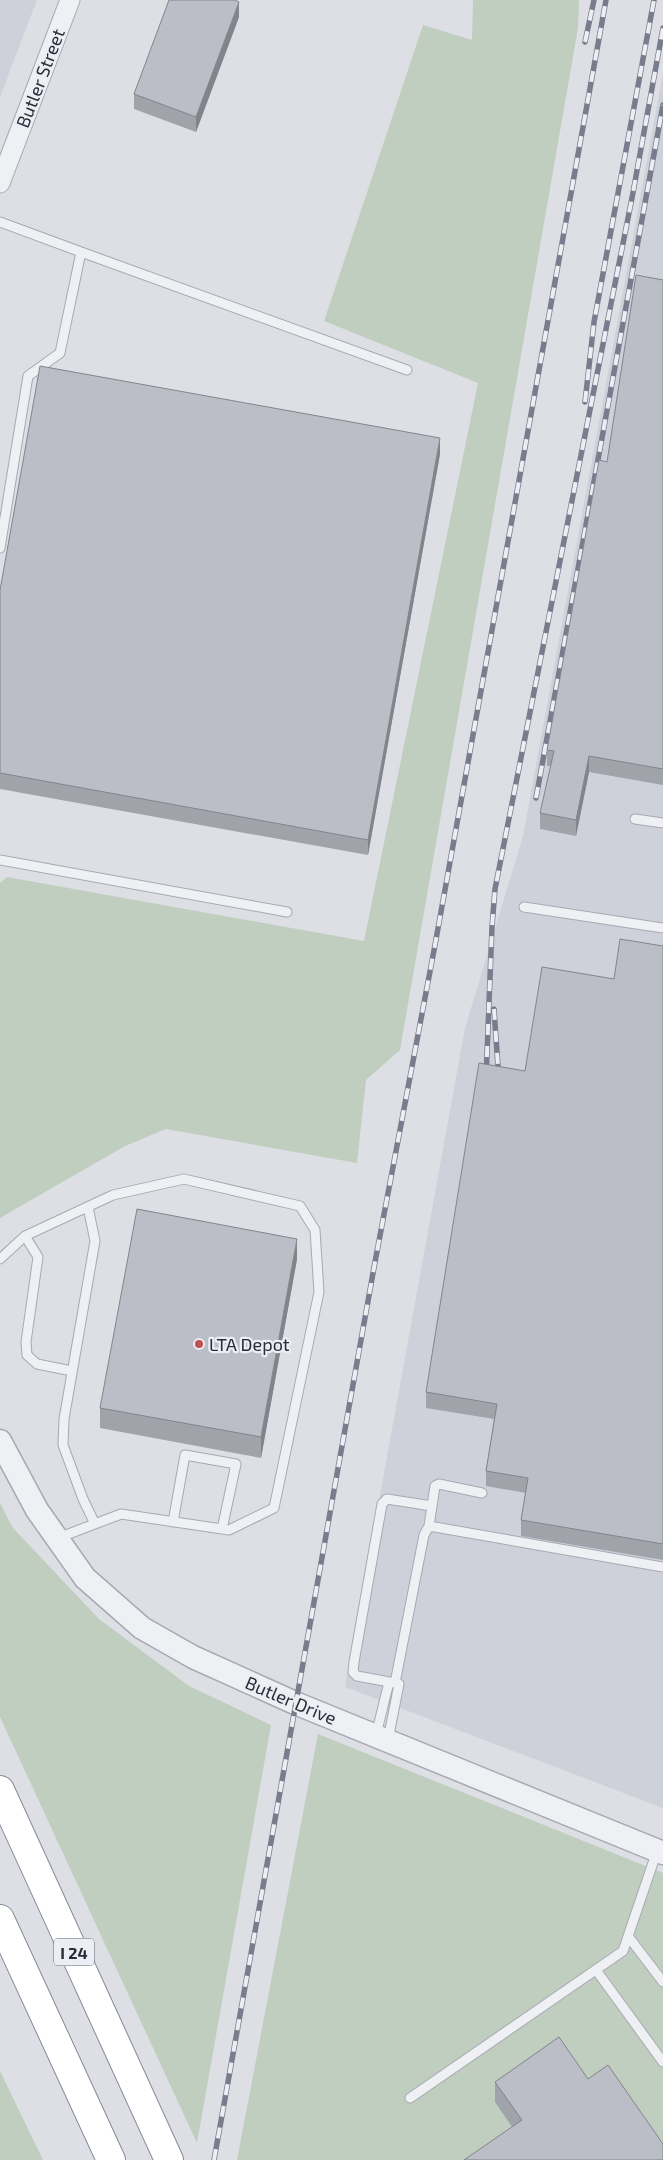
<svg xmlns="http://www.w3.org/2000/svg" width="663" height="2160" font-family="'Exo 2',sans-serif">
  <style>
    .built { fill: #cfd1da }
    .green { fill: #c0cebf }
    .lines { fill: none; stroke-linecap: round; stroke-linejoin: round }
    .service-casing { stroke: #a7a9b2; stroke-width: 11 }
    .minor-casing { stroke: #a7a9b2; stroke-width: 21 }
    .tertiary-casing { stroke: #a7a9b2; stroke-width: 25 }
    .motorway-casing { stroke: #868a9a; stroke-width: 30 }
    .service { stroke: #eff0f4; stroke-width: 9 }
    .minor { stroke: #eff0f4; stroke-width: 19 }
    .tertiary { stroke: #eff0f4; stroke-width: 22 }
    .motorway { stroke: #fff; stroke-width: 28 }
    .rail-casing { stroke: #787c8d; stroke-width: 5.5 }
    .rail { stroke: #eceef3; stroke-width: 4; stroke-dasharray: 11; stroke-linecap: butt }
    .wall { fill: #a1a3ab }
    .shaded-wall { fill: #83848b }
    .building { fill: #bbbdc7; stroke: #83848b }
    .poi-dot { fill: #bf514d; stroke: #eceef3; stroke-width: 2 }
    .labels { text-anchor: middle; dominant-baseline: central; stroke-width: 4.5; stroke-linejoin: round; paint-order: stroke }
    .shield { fill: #eceef3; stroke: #636672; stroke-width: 1 }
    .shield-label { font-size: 16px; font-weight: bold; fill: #282b3a }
    .street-label { font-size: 18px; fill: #282b3a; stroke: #eceef3 }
    .poi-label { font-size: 18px; fill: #282b3a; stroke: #eceef3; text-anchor: start }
  </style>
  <rect width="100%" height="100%" fill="#dddfe5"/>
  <path class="built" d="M0,0h37l-37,97z
    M663,73v1735l-318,-121 120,-659 58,-192z"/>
  <path class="green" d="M473,0h106l-1,28 -178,1022 -34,30 -9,83 -191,-34 -41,17 -125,72v-335l7,-6 357,64 114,-558 -154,-62 99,-296 49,15z
    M0,1503l13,25 86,91 90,67 82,39 -74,418 -197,-426z
    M318,1734l345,139v287h-426z
    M0,2071l43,89h-43z"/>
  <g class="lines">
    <g class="service-casing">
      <path id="service" d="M0,222l81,30 -21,101 -32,23 -28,172
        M81,252l326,118
        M635,819l28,4
        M0,860l287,52
        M524,907l139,21
        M88,1207l7,34 -31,178 -1,26 20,54 12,25
        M25,1236l13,21 -12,85 1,13 10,9 35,7
        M0,1259l25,-23 88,-41 71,-16 116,27 15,24 4,62 -45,216 -45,22 -108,-16 -63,24
        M432,1506l-45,-7 -5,5 -28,158 -1,10 4,4 38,7 29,-148 5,-9 234,41
        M173,1522l12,-67 51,9 -14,65
        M429,1526l6,-40 4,-2 43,9
        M376,1735l13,-53
        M388,1740l11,-56
        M628,1936l35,46
        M596,1970l67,92
        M410,2098l213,-147 34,-100"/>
    </g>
    <g class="minor-casing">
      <path id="minor" d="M0,183l70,-183"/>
    </g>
    <g class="tertiary-casing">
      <path id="tertiary" d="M0,1441l37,69 48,68 57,50 51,29 102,46 368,150"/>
    </g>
    <g class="motorway-casing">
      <path id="motorway" d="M0,1790l169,370
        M0,1919l111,241"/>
    </g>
    <use href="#service" class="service"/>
    <use href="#minor" class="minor"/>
    <use href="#tertiary" class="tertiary"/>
    <use href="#motorway" class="motorway"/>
    <g class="rail-casing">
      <path id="rail" d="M585,42l9,-42
        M585,402l9,-80 60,-322
        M536,798l127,-693
        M494,1009l5,72
        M486,1079l6,-152 3,-38 137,-691 31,-170
        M214,2160l161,-898 60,-317 171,-945"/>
    </g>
    <use href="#rail" class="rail"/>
  </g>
  <path class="wall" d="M239,17l-43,115 -62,-23v-15z
    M663,280v505l-74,-13 -13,64 -36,-7v-16l11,-47h-4v-16l60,-288z
    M440,454l-72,401 -368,-66v-199z
    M663,946v614l-142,-24v-16l5,-27 -40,-7v-15l8,-52 -68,-11v-16l99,-321 89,-92z
    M297,1259l-36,199 -161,-30v-20z
    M588,2079l-76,48 -17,-25v-20z"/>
  <path class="shaded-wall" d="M239,2v15l-43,115v-15z
    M440,438v16l-72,401v-15z
    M589,756v16l-13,64v-16z
    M297,1239v20l-36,199v-21z"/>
  <path class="building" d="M169,0h66l4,2 -43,115 -62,-23z
    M636,275l27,5v489l-74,-13 -13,64 -36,-7 14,-62 -7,-1 52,-290 8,2z
    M40,366l400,72 -72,402 -368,-67v-183z
    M620,939l43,7v598l-142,-24 7,-42 -42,-7 11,-67 -71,-12 53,-329 46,8 17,-104 72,12z
    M137,1209l160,30 -36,198 -161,-29z
    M559,2037l29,42 20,-14 55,79v16h-199l58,-40 -27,-38z"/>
  <circle class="poi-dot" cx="199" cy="1344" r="5"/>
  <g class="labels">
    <rect class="shield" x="54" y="1938.5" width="40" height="27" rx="4"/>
    <g class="shield-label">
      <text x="74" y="1952">I 24</text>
    </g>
    <g class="street-label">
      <text transform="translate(40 78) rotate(-69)">Butler Street</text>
      <text transform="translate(291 1700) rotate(23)">Butler Drive</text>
    </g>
    <g class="poi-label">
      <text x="209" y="1344">LTA Depot</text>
    </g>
  </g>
</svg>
